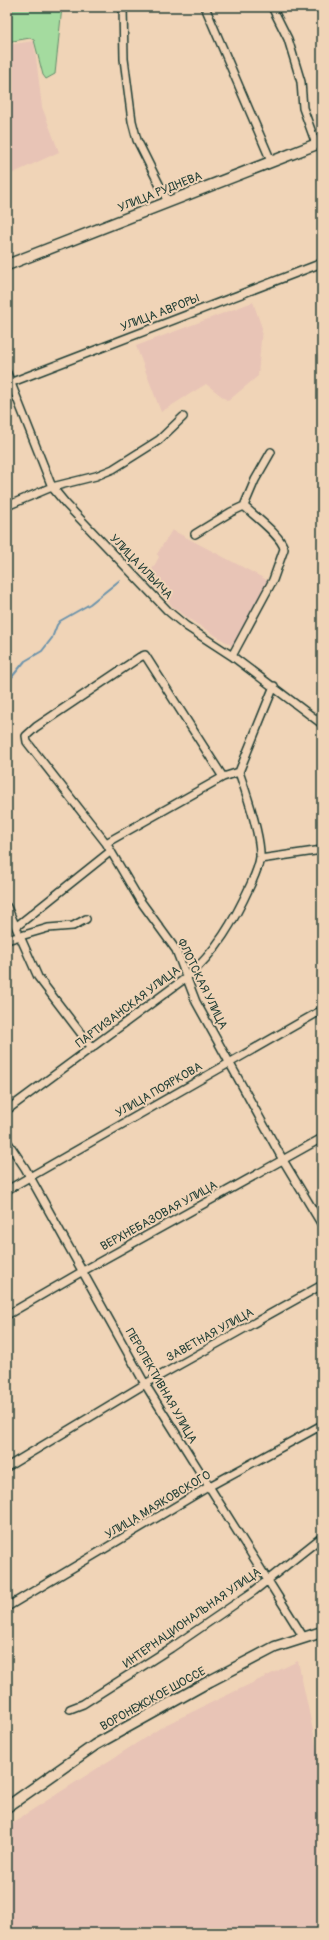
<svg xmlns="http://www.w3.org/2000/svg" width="329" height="1940" font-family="Pangolin,sans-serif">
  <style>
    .built { fill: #e8c4b6 }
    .green { fill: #a4db9f; stroke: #628c6a }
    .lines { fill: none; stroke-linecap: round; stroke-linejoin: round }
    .stream { stroke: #6c93ab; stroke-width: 2 }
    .minor-casing { stroke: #1f3d34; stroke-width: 10 }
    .secondary-casing { stroke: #1f3d34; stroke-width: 13 }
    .minor { stroke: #f0d4b7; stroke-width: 7 }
    .secondary { stroke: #f0d4b7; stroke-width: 10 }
    .labels { text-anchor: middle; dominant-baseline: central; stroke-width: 4; stroke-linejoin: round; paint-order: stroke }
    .street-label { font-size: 12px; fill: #1f3d34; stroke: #f0d4b7 }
  </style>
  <rect width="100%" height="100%" fill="#f0d4b7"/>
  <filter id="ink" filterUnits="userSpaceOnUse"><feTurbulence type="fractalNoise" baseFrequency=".025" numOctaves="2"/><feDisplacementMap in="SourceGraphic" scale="8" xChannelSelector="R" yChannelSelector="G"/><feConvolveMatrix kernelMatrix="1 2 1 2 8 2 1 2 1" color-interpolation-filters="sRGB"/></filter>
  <g filter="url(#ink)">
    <path class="built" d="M34,41l8,66 17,45 -52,24v-131z
      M253,302l9,26 -4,48 -30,25 -22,-17 -45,28 -25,-66z
      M172,530l97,51 -35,66 -42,-26 -19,-14 -25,-30 11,-20 -2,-3z
      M298,1661l24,111v161h-315v-107l158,-101z
      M322,1725v26l-6,-25z"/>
    <path class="green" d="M7,7h55l-7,67 -9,5 -3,-4 -9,-35 -4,-2 -23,4z"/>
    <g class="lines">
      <path class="stream" d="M7,683l18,-22 17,-10 10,-13 5,-13 3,-4 30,-17 30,-24"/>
      <g class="minor-casing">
        <path id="minor" d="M123,7l1,52 8,62 5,19 31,62
          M205,7l66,154
          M272,7l16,32 13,43 2,26 13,36
          M7,373l45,114 14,17 102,107 18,15 46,30 90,68
          M7,384l315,-121
          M7,506l45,-19 44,-11 17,-7 46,-29 24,-23
          M195,534l36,-22 13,-6 11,-26 16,-28
          M232,656l41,-76 11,-31c-2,-13 -30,-33 -40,-43
          M223,777l-78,-122 -5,2 -104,70 -10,9 1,6 79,101 33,56 37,51 20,52 87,158 39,65
          M106,843l117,-66 16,-5 35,-86
          M260,859l62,-9
          M7,907l31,70 54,71
          M17,926l94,-75
          M7,940l41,-12 25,-2 13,-7
          M7,1110l180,-133c29,-25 47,-56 63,-91 4,-9 9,-19 10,-29 1,-20 -14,-65 -21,-85
          M7,1141l18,27 120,216 159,254
          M7,1190l315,-180
          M7,1315l76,-44 239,-133
          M7,1467l138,-83 177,-99
          M7,1607l201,-120 114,-62
          M70,1709l13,-5 88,-56 83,-57 68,-54"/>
      </g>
      <g class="secondary-casing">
        <path id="secondary" d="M7,265l315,-123
          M7,1807l88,-62 115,-64 65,-34 47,-15"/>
      </g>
      <use href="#minor" class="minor"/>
      <use href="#secondary" class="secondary"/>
    </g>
  </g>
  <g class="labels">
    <g class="street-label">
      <text transform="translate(160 192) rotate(-22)">УЛИЦА РУДНЕВА</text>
      <text transform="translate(160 313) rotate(-21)">УЛИЦА АВРОРЫ</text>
      <text transform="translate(141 567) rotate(46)">УЛИЦА ИЛЬИЧА</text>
      <text transform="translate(202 984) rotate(64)">ФЛОТСКАЯ УЛИЦА</text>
      <text transform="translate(128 1007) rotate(-37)">ПАРТИЗАНСКАЯ УЛИЦА</text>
      <text transform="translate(159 1090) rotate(-30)">УЛИЦА ПОЯРКОВА</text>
      <text transform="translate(159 1216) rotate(-29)">ВЕРХНЕБАЗОВАЯ УЛИЦА</text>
      <text transform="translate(210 1335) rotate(-29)">ЗАВЕТНАЯ УЛИЦА</text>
      <text transform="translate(161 1386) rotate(60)">ПЕРСПЕКТИВНАЯ УЛИЦА</text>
      <text transform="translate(158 1505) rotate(-31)">УЛИЦА МАЯКОВСКОГО</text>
      <text transform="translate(192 1618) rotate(-35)">ИНТЕРНАЦИОНАЛЬНАЯ УЛИЦА</text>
      <text transform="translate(153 1699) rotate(-29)">ВОРОНЕЖСКОЕ ШОССЕ</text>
    </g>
  </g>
  <rect width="329" height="1940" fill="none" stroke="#f0d4b7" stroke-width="24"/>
  <rect x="12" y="12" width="305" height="1916" fill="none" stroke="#1f3d34" stroke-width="1.5" filter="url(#ink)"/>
</svg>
